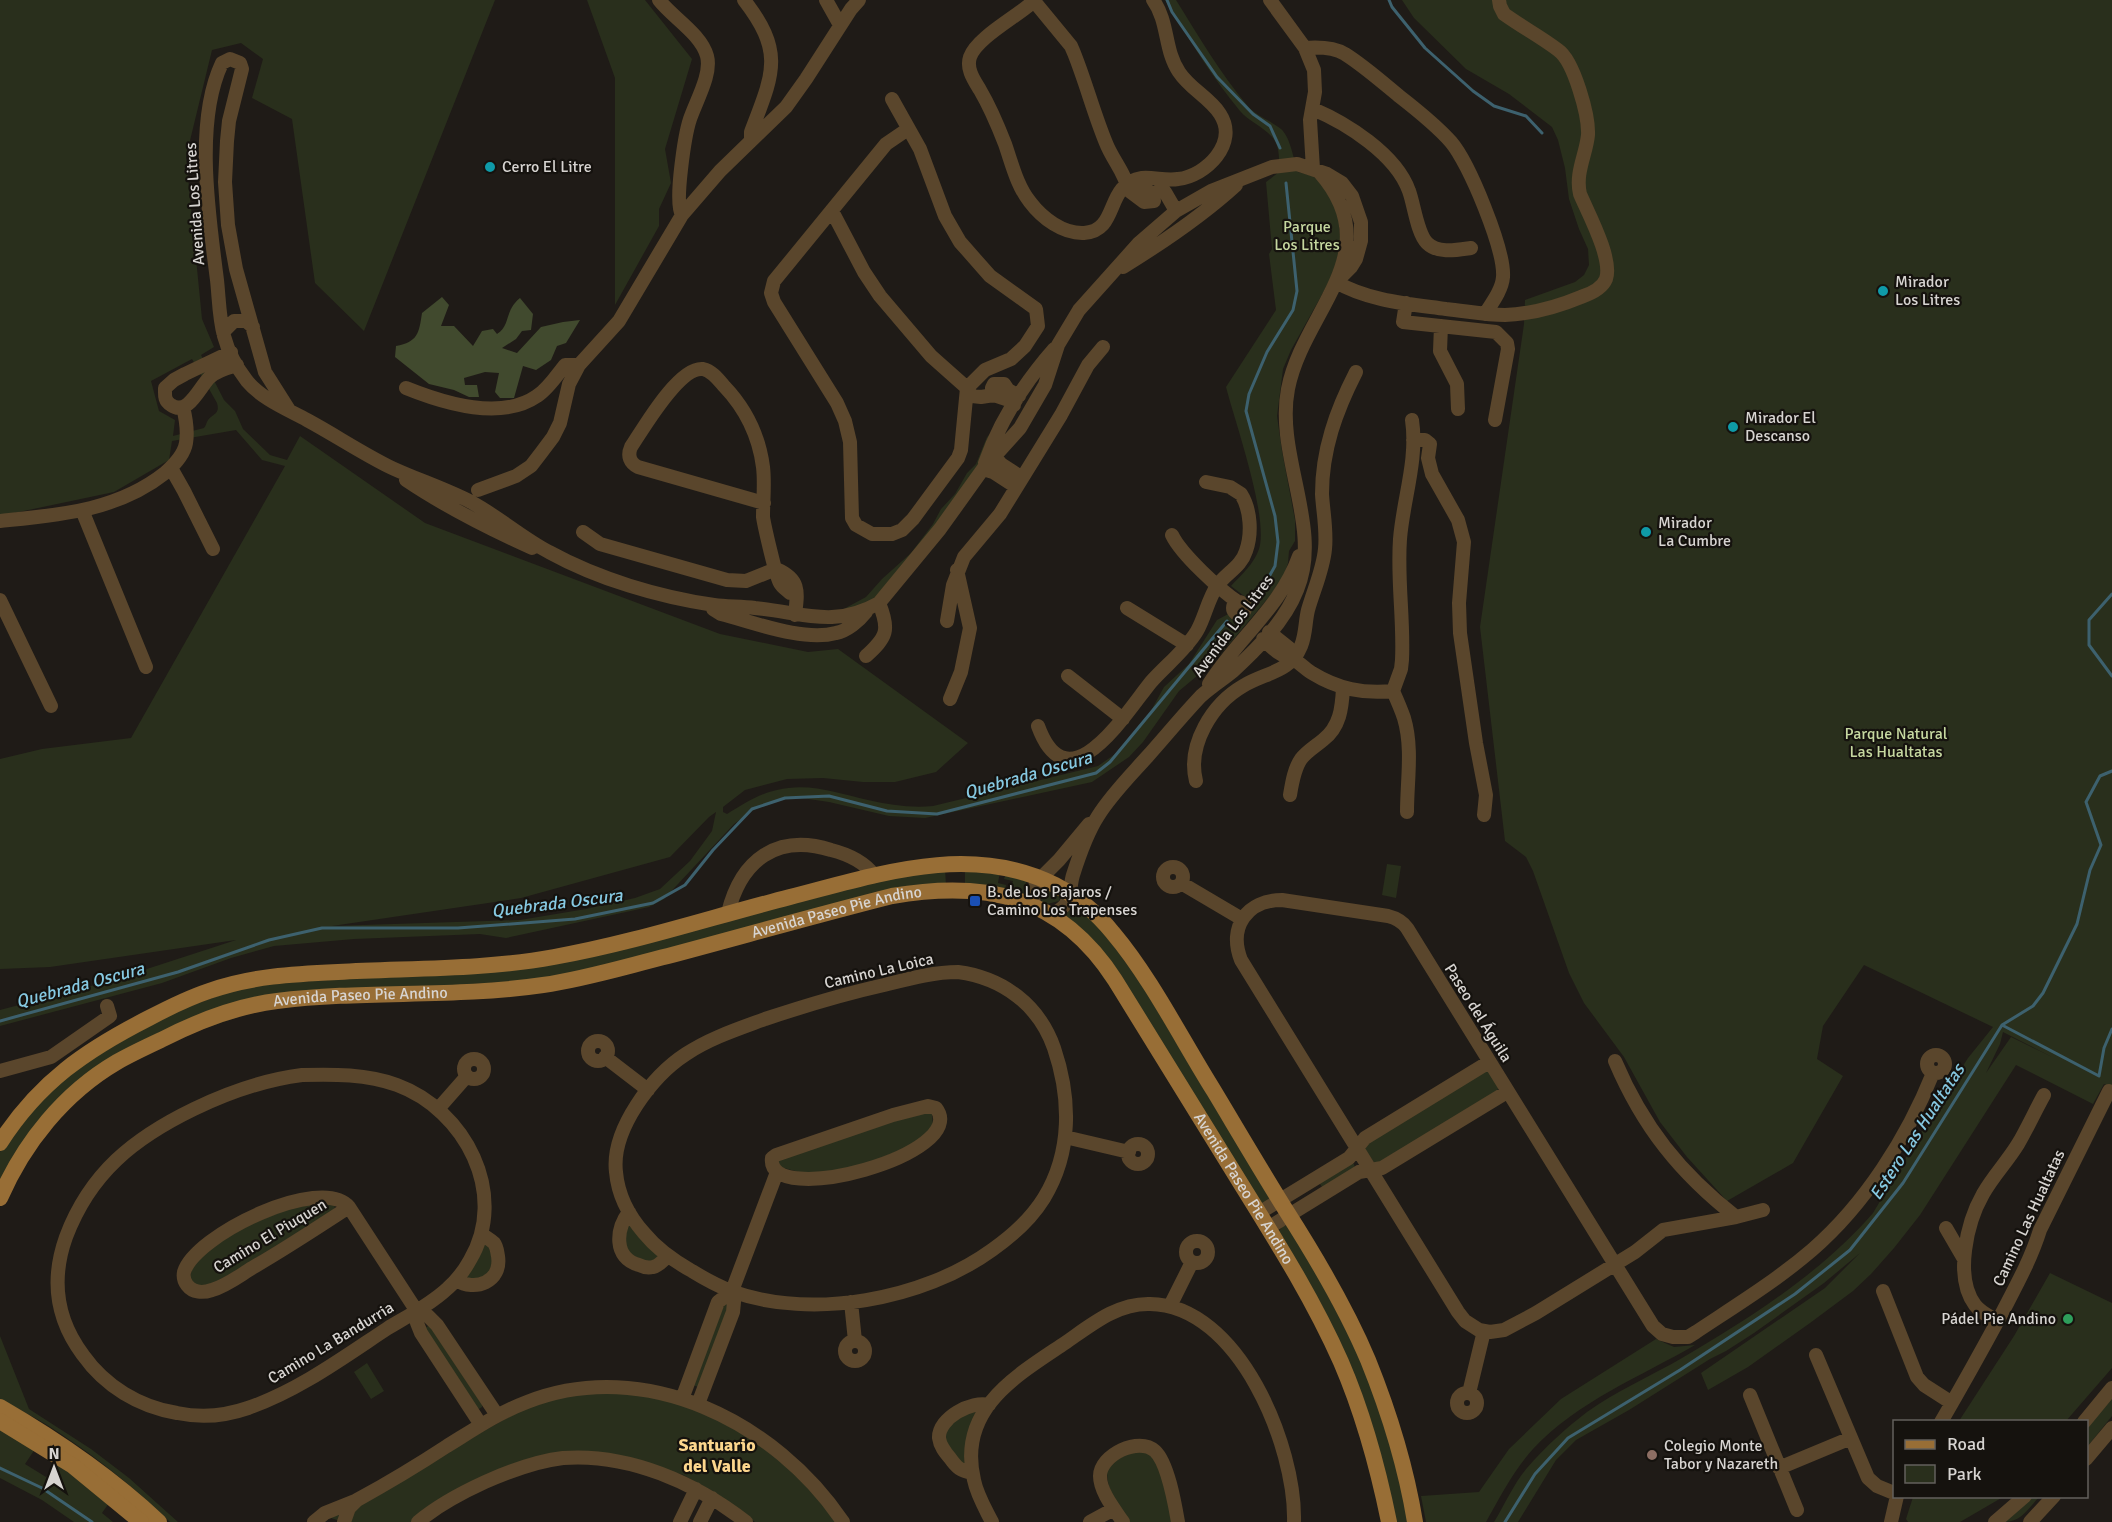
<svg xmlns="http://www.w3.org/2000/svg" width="2112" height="1522" font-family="Signika,sans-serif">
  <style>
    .green { fill: #292f1c; fill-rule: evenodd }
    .forest { fill: #414a2e }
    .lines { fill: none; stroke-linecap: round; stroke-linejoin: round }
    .stream { stroke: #3d616e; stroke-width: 3 }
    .minor { stroke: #5a462c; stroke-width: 14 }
    .major { stroke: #986e36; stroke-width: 16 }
    .culture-dot { fill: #0f9aa8; stroke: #15120e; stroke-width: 2 }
    .transit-dot { fill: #1a4fb4; stroke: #15120e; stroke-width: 2 }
    .leisure-dot { fill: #2e9e5b; stroke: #15120e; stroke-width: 2 }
    .education-dot { fill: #8d6e63; stroke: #15120e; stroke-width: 2 }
    .labels { text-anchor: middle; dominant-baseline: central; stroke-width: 4.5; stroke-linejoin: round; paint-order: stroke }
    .poi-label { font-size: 16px; fill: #d7d4d1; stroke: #15120e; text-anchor: start }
    .street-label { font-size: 16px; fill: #d7d4d1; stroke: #15120e }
    .park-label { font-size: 16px; fill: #c6d8a0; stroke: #15120e }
    .water-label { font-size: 18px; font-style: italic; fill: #86c9e2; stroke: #15120e }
    .neighbourhood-label { font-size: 18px; font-weight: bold; fill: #fcd68d; stroke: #15120e }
  </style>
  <rect width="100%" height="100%" fill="#1f1b17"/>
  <path class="green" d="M0,0h495l-131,331 -49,-48 -23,-164 -40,-21 11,-39 -22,-16 -29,7 -26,107 16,162 12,28 -13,8 23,45 11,11 8,18 27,26 17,5 13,-24 125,87 295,111 88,18 30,-3 130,94 -32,29 -41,10h-32l-40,-4 -36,1 -42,11 -22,17v5l4,2c17,-10 31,-20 50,-24 32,-8 60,3 91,10 22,5 43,8 65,6l165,-40 20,-14 29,-34 17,-31 25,-23 28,-44 15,-8 16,-13 -17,-13c10,-11 23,-22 28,-37 10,-31 -24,-127 -33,-162l50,-77 -7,-56 3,-5 -6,-67 13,-10c0,-10 1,-22 -4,-31 -8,-13 -26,-19 -35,-30 -28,-34 -52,-73 -75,-111h11c22,35 44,73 71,105 9,11 23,15 34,24 10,9 12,30 17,43l15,4 15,12 11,31 2,31 -12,32 -38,68 -8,19 -6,47 5,35 13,69v21l-6,10 -1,12 -4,13 -15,21 -54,64 -36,30 -36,51 -14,15 -37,25 -167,36 -36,-2 -60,-14 -27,-4h-16l-16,4 -11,4 -25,18 -70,75 -15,8 -143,31 -26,-4 -126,5 -80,7 -43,12 -69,25 -162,43v-16l110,-29 126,-41 -186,27 -50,2v-210l42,-10 89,-11 154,-272 -23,-6 -26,-30 -64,11 -3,19 -55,32 -114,24zM192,359l25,44c3,11 -3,10 -9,17 -2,3 -2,6 -4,8l-31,8 2,-16 -16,-9 -8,-30zM716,812l-4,19 -22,30 -30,28 -25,9 -49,11 -66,11 -188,6 189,-28 149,-41 39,-40z
    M587,0h58l47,59 -27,90 6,34 -12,26v17l-44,79v-227z
    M1402,0h710v1088l-8,-4 -11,20 -77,-39 -96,150 -26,33 -23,26 -18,17 -43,32 -62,44 -40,23 -7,-17 124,-85 35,-35 -36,30 -70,50 -28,18 -16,8 -81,51 -53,30 -20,20 -38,62h-24c11,-18 20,-39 33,-54 18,-21 39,-40 60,-56 29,-21 64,-36 95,-54 68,-40 139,-85 191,-145l62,-104 33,-51 25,-31 -129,-62 -41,61 -6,33 26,17 -50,87 -66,38 -40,-44 -27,-35 -36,-65 -40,-54 -15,-30 -36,-102 -7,-14 -21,-16 -25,-214 44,-303 1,-24 50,-18 9,-7 5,-10 -1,-16 -9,-20 -10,-30 -4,-31 -7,-28 -6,-13 -43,-33 -43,-25 -52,-51zM2003,1032l49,25 -41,-20 -25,36 14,-29z
    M996,428c-18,46 -52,85 -82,124 -13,16 -27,36 -43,49 -9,7 -20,8 -31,10l26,-14 16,-18 29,-26 22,-29 8,-15 14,-15 12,-21 9,-9 11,-27z
    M1387,864l14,2 -5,32 -14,-3z
    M945,869l1,16 -406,95 -234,14 -195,66 -111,124v-32l7,-13 67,-72 88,-51 87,-31 252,-16 377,-90z
    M965,869l35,3 -2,11 8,2 -1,6 -40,-6z
    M1006,873l22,6 -3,6v12l-15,-5 3,-11 -9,-2z
    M1043,887l17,10 -1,4 -12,3 -5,-2 -3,-10z
    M1075,903l20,18 45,61 130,217 -3,4 -6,1 -16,-21 -184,-267 6,-3z
    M1484,1069l5,2 10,16 -3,6 -114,72 -7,-1 -10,-15v-7z
    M932,1112l1,17 -27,19 -51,20 -49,6 -26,-7 -3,-7 124,-43z
    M1351,1163l3,1 1,5 -32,20 -4,-7z
    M305,1204h28l2,3 -2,4 -121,74 -16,1 -6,-7c2,-38 84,-65 115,-75z
    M628,1222l32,34 -3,5 -14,2 -18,-14v-20z
    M1283,1226h6l5,6 66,124 27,74 23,92h-16l-12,-53 -104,-237z
    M488,1243l7,19 -10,16 -20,1 15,-25 4,-10z
    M2050,1273l62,30v65l-46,53h-107l55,-85z
    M726,1300l5,4 -33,83 -5,-2z
    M428,1326l4,1 50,76v4l-3,2 -4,-2 -50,-79z
    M0,1336l29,73 62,40 38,29 49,44h-8c-34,-33 -70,-62 -109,-88 -19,-13 -41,-24 -61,-35z
    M1656,1339l18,8 21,-2c-55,32 -117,56 -162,104 -19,21 -33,48 -47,73h-60l-5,-26 58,-4 30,-43 52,-50z
    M367,1363l17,28 -13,8 -17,-27z
    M610,1390c15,2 31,2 46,6 52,14 117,48 152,89 10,12 19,25 28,37h-81l-44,-32 -28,-15 -52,-16 -95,-2 -125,65h-68l-15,-5 201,-111 35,-10z
    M2112,1394v22l-25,31v-22z
    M974,1407l4,3 -10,22 -2,35 -7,-1 -16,-31 1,-6z
    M0,1429l35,20 -10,15 21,13 10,-14 53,40 -7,10 11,9h-39l-32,-22 -42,-22z
    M1136,1449c7,1 13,1 18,7 11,15 15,48 18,66h-43c-11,-17 -26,-36 -21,-57z
    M1913,1497v-1l90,1 -43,25h-52l-2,-3z
    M2033,1497h6c-10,11 -18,25 -34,25z"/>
  <path class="forest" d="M442,297l7,8 -8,21h13l19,20 9,-15 11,-2 4,5c14,-9 7,-23 23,-36l13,16 -2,16 -9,1 -6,8 -14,9 15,5 24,-26 22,-5 17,-2 -14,23 -9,3 -6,14 -15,10 -13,-4 -9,32h-14l-5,-6 4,-19 -14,-1 -21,6 1,7h12l2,12h-10l-15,-7 -25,-6 -34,-27 1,-11c22,-4 23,-13 26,-33z"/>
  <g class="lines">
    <path class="stream" d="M1167,0l5,12 45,65 36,37 17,12 10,22
      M1389,0l3,7 33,41 48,43 21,15 32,10 16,17
      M2112,594l-23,26v25l23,31
      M1249,600l16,-16 10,-18 3,-24 -3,-26 -29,-105 3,-17 18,-42 26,-42 4,-19 -11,-108
      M0,1021l178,-49 91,-32 53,-12h136l117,-9 78,-16 32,-18 28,-35 39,-41 33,-11 44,-2 58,15 50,3 159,-41 14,-11 117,-141
      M2002,1025l97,51 5,-28 8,-19
      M0,1468l42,20 50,34
      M1505,1522l30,-48 33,-36 112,-68 115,-76 55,-44 53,-67 99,-158 31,-19 10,-13 34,-69 13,-54 11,-25 -15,-43 14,-26 12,-5"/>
    <path class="minor" d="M659,0c14,18 42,34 48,56 5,18 -11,45 -17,63 -5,15 -16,84 -8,96
      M744,0c41,53 29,74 7,132v8
      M826,0l14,25
      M1035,0c-15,15 -58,37 -65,57 -4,12 4,23 10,33 10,17 18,36 25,54 7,20 12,42 25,58 12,16 33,32 54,31 36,-2 20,-49 58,-55 12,-1 24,3 36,1 28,-3 61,-36 42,-65 -10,-16 -30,-25 -41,-42 -15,-22 -10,-50 -26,-72
      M1270,0l35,48 9,22 1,22 -5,28 3,49
      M1034,1l37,45 3,7c12,30 20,61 32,90 6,16 20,31 22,47l16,12 10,-1
      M1305,48c13,-1 28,-1 40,6 19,12 37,28 54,42 18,14 37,29 52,46 18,21 54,108 52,135 -1,13 -11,26 -18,37
      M892,99l28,50 25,67 15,26 30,34 46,33 2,17 -13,20 -14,13 -26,11 -18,18 -6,62 -3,8 -45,61 -11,11 -10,4h-20l-16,-9 -4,-7 -2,-76 -5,-21 -8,-18 -63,-101 -3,-9 3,-12 112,-137 22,-15
      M1313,109c33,14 83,45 96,82 5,13 8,42 18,52 11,11 30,7 44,5
      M1129,183l25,11 5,-3 6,1 11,19
      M832,211l32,61 16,24 51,60 36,32 5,8 9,1 13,-2
      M1123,267c39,-24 79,-51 113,-82
      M1336,282c32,19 74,22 110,27 20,2 40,6 59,6 26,-1 52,-8 76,-18 9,-3 21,-8 25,-18 7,-20 -18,-66 -26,-85 -5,-21 6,-39 8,-59 1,-19 -14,-74 -30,-85 -17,-13 -36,-23 -54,-36l-4,-8 -1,-6
      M1406,303l-3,19 93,10 11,11 1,6 -13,71
      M1441,326l-1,25 17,33 1,25
      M223,332l11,-11h12l7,6
      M231,352l-46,22 -11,6 -9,8c0,7 -1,13 6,17 17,12 29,-19 39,-28 8,-7 17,-9 27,-12
      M406,388c37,15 95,33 131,8 11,-7 20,-21 28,-31h14
      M1014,405l-5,-5 -15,-5 -2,-7 2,-4h10l4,6 11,6
      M289,410l-24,-38 -29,-103 -8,-44 -3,-43 2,-41 2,-20 13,-52 -2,-6 -10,-4 -8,4c-28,59 -13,153 -5,217 2,18 2,38 7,56 4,15 13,32 23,45 15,18 40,28 60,39 28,15 56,34 85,48 26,12 54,21 79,34 28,15 51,36 78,50 49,27 110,45 165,53 13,2 27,1 41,3 46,4 78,21 124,-5l61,-74 43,-60 37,-41 25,-43 13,-40 21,-35 60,-67 37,-32 35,-20 61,-24 25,-3 30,10 15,9 10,13 9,26v19l-5,18 -5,8 -15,15
      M1413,440h12l5,4 -2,14 4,16 26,46 6,22 -5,61 1,30 16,110 10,52 -2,20
      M995,457l6,7 20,13
      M985,463c15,-42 40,-81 69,-114
      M171,468l13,23 29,58
      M983,469l10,3 23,15
      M406,480c40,27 82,48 126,68
      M478,490l38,-14 15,-10 10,-13 12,-16 7,-14 9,-39 10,-19 40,-44 63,-106 38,-44 66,-64 20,-28 45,-70 8,-9
      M764,503l-126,-36c-8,-4 -11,-11 -7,-20 12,-18 48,-81 72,-78 9,2 15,10 21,17 21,22 35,50 39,81 2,16 0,33 0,50 1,7 13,61 17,66 2,4 7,7 10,10h6
      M82,510l64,157
      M0,521c59,-6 117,-10 165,-48 8,-7 19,-18 21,-30 2,-12 0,-24 -3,-36
      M583,532l17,12 127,36 19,1 30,-12
      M1172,535c9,19 48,55 66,67
      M776,569c24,10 22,22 19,46
      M0,600l51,106
      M1233 608a6 6 0 1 1 12 0a6 6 0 1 1-12 0Z
      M1127,608l60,37
      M713,609l8,5c32,8 82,28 115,19 11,-2 23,-12 30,-21
      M947,621l6,-36 11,-28 36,-43 61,-99 27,-50 15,-18
      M1269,632l20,16 5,12
      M1263,639c11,11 17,16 30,21 7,2 13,10 19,13 26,16 51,21 81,18
      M866,656c21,-19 24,-26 13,-53
      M1068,676l55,43
      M1209,684c28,-45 72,-77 90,-128
      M950,699l11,-27 9,-44 -13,-58
      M1038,726c30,82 87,-12 113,-44 15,-17 34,-31 46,-51 8,-14 11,-32 20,-45 9,-13 24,-19 29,-35 6,-17 5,-41 -5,-57l-11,-7 -24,-5
      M1196,781c-9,-36 16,-77 47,-95 23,-14 47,-13 58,-40 5,-12 4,-24 7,-36 6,-21 15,-40 17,-61 2,-19 -2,-37 -3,-55 0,-44 14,-83 34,-122
      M1290,795c2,-12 4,-26 11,-36 6,-8 15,-13 22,-19 17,-13 19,-32 20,-52
      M1407,812c0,-31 6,-64 -3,-94 -3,-9 -7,-18 -11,-27l8,-22 1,-9c2,-40 -5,-80 -2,-121 3,-39 18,-79 12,-119
      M1163 877a10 10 0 1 1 20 0a10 10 0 1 1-20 0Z
      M1181,883l61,36
      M1034,907l-1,-13 3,-11 23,-23 30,-36
      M728,913c13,-53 49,-80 103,-63 16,4 33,12 43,25
      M1050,915c5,-3 11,-5 15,-10 6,-7 5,-21 8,-30 6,-19 14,-42 25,-59 13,-21 32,-40 49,-59 18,-20 35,-41 54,-61 10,-9 21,-16 32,-25 24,-22 52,-50 64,-81 26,-62 -22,-135 -9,-201 15,-78 102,-136 32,-216
      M958,972c45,6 81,33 96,76 17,50 18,104 -10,150 -13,21 -32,38 -52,52 -69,50 -180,70 -261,41 -13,-5 -26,-12 -39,-20 -18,-10 -35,-22 -48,-38 -15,-17 -26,-38 -28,-61 -5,-42 36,-96 70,-118 24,-16 52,-25 79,-35 39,-13 79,-25 119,-34 24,-6 49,-13 74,-13z
      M588 1051a10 10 0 1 1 20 0a10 10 0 1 1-20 0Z
      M1927 1064a9 9 0 1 1 18 0a9 9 0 1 1-18 0Z
      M605,1057l43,33
      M464 1069a10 10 0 1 1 20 0a10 10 0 1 1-20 0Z
      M1615,1061c28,66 65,112 121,156
      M0,1071l51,-14 59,-41 -3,-10
      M302,1075c31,-1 65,-1 95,10 68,25 112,109 73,175 -6,11 -13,20 -22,28 -17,16 -40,28 -60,40 -44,29 -90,63 -140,80 -23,8 -47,10 -71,5 -38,-6 -72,-27 -94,-58 -27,-36 -32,-76 -17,-118 24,-64 68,-99 128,-128 35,-17 69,-29 108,-34z
      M928,1106l8,2c36,46 -171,102 -164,50l4,-3 117,-40z
      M438,1109l29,-33
      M1065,1137l64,15
      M1128 1154a10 10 0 1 1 20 0a10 10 0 1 1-20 0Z
      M349,1207c-32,21 -64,42 -97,61 -13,8 -26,18 -40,22 -9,3 -19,3 -25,-5 -3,-4 -4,-8 -3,-13 11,-37 137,-98 165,-65l67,103 1,13 4,10 60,92
      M1763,1210l-27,7 -73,13 -28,22 -99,61 -32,17 -14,2 -11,-2 -14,-9 -7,-9 -217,-352c-13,-33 6,-60 41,-60l106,16c8,2 14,5 19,12l246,398 9,8 11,3h15l8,-5c39,-26 80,-51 116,-82 53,-46 95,-112 121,-177
      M629,1212c-13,17 -16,46 10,53 4,2 9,3 14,2 6,-1 10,-7 15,-11
      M1259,1213l90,-55 16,-20 124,-76
      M1268,1228l91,-56 23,-4 125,-76
      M1946,1228l18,31
      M1186 1252a11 11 0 1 1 22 0a11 11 0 1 1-22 0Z
      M456,1280c19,12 46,2 42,-24 -1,-5 -1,-9 -4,-13 -4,-4 -9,-6 -12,-9
      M1883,1291l34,86 7,8 28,18
      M851,1302l4,39
      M1170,1306l22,-44
      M416,1310l12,6 9,9 60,90
      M1998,1321c-9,-5 -17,-8 -23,-16 -21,-28 -8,-83 8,-111 10,-18 24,-32 35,-50 9,-15 17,-33 26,-49
      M845 1351a10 10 0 1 1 20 0a10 10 0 1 1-20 0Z
      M1816,1355l52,123 9,8 17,7
      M1457 1403a10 10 0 1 1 20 0a10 10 0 1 1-20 0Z
      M1469,1393l15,-62
      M1750,1395l47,115
      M682,1399l36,-97 14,-11
      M698,1404l35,-92 1,-10 -2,-11 45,-119
      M1941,1422c21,-36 41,-72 61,-109 14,-27 29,-54 38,-83l69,-139
      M2084,1422l28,-34
      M2086,1459l26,-31
      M1779,1468l72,-30
      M972,1473c-11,-2 -15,-5 -22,-15 -5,-6 -10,-12 -11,-20 -1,-20 33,-38 50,-33
      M314,1522l11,-9 30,-12
      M344,1522l5,-14 8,-8c31,-17 61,-35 90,-54 26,-16 51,-33 80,-44 118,-46 249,20 316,120
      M418,1522c20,-17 43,-29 67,-40 25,-11 51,-21 78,-24 66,-5 133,25 183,64
      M680,1522l16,-33
      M700,1522l12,-24
      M992,1522c-7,-14 -15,-27 -18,-42 -17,-71 42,-104 91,-137 26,-18 52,-40 85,-39 89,1 146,143 144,218
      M1090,1522l24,-13
      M1123,1522c-8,-12 -23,-30 -23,-46 0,-21 39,-40 55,-25 13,12 20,54 23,71
      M1891,1522l6,-26
      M1995,1522l30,-26
      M2030,1522l24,-26"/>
    <g class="major">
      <path d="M0,1143c39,-61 86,-93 149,-125 19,-10 39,-20 60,-27 42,-15 85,-17 129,-19 71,-4 145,-2 216,-15 79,-14 158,-40 236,-60 86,-22 180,-55 265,-12 23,12 42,28 58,48 38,45 69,107 101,158 24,40 48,81 73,121 30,47 59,96 81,148 21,52 38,107 47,162"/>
      <path id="s1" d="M0,1198c24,-55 64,-105 117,-136 14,-8 29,-15 44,-22 37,-19 75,-34 116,-39 88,-11 178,-3 266,-16 42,-6 84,-19 125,-29 75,-20 149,-41 224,-60 94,-16 168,-1 223,84 42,68 84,136 126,204 36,58 72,115 100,178 22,51 37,106 48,160"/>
      <path d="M0,1407c57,33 111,70 159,115"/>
      <path d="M0,1421l73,45 68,56"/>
    </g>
  </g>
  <g class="culture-dot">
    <circle cx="490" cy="167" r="6"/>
    <circle cx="1883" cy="291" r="6"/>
    <circle cx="1733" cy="427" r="6"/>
    <circle cx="1646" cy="532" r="6"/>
  </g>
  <rect class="transit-dot" x="969" y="895" width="12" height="12" rx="3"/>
  <circle class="leisure-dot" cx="2068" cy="1319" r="6"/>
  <circle class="education-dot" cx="1652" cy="1455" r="6"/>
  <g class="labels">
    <g class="poi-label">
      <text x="502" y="167">Cerro El Litre</text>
      <text x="1895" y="282">Mirador<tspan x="1895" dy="18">Los Litres</tspan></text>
      <text x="1745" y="418">Mirador El<tspan x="1745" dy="18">Descanso</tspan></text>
      <text x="1658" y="523">Mirador<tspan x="1658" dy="18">La Cumbre</tspan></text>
      <text x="987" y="892">B. de Los Pajaros /<tspan x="987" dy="18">Camino Los Trapenses</tspan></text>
      <text x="2056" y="1319" text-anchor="end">Pádel Pie Andino</text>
      <text x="1664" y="1446">Colegio Monte<tspan x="1664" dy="18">Tabor y Nazareth</tspan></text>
    </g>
    <g class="street-label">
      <text transform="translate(195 204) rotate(-94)">Avenida Los Litres</text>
      <text transform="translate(1233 626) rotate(-53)">Avenida Los Litres</text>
      <text stroke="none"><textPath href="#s1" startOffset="924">Avenida Paseo Pie Andino</textPath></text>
      <text transform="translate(879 971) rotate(-13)">Camino La Loica</text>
      <text stroke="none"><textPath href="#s1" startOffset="438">Avenida Paseo Pie Andino</textPath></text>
      <text transform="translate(1478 1013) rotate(58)">Paseo del Águila</text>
      <text stroke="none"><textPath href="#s1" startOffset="1482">Avenida Paseo Pie Andino</textPath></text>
      <text transform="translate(2029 1218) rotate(-65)">Camino Las Hualtatas</text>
      <text transform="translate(270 1236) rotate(-31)">Camino El Piuquen</text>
      <text transform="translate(331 1343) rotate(-31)">Camino La Bandurria</text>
    </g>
    <g class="park-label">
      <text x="1307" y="227">Parque<tspan x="1307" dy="18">Los Litres</tspan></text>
      <text x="1896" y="734">Parque Natural<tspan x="1896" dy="18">Las Hualtatas</tspan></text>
    </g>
    <g class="water-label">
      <text transform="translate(1028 775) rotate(-16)">Quebrada Oscura</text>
      <text transform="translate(557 903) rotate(-7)">Quebrada Oscura</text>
      <text transform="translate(80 985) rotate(-15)">Quebrada Oscura</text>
      <text transform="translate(1917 1132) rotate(-57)">Estero Las Hualtatas</text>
    </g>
    <g class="neighbourhood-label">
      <text x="717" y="1445">Santuario<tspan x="717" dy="21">del Valle</tspan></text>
    </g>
  </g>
  <rect x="1893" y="1420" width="195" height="78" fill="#15120e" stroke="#63605c" stroke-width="1.5"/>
  <rect x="1905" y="1440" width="30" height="9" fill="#986e36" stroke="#63605c" stroke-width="1.5"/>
  <text x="1947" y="1450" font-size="18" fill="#d7d4d1">Road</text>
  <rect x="1905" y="1465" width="30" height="18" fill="#292f1c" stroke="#63605c" stroke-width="1.5"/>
  <text x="1947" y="1480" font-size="18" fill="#d7d4d1">Park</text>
  <g transform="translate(54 1468)" stroke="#15120e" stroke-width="4.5" paint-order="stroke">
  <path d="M0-4.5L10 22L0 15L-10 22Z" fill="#d7d4d1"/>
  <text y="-9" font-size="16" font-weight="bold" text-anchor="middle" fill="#d7d4d1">N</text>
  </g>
</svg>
